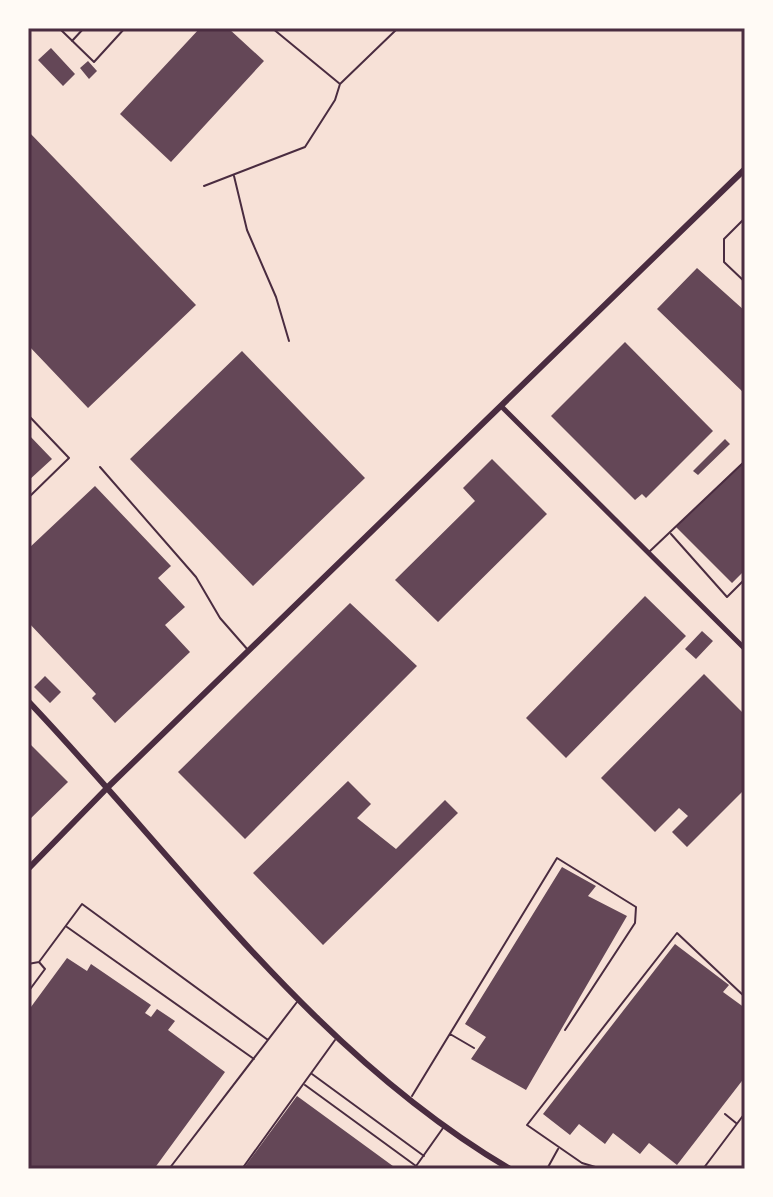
<svg xmlns="http://www.w3.org/2000/svg" width="773" height="1197" font-family="'Space Grotesk',sans-serif">
  <style>
    .building { fill: #644757 }
    .lines { fill: none; stroke-linecap: round; stroke-linejoin: round }
    .service { stroke: #4a2c40; stroke-width: 2 }
    .minor { stroke: #4a2c40; stroke-width: 5 }
    .tertiary { stroke: #4a2c40; stroke-width: 6 }
    .neatline { fill: none; stroke: #4a2c40; stroke-width: 3 }
  </style>
  <rect width="100%" height="100%" fill="#f7e1d7"/>
  <path class="building" d="M200,28h28l36,33 -93,101 -51,-48z
    M51,48l24,26 -12,12 -25,-26z
    M88,61l9,10 -8,8 -9,-11z
    M28,131l168,174 -108,103 -60,-63z
    M697,268l48,43v83l-88,-85z
    M625,342l88,89 -67,67 -4,-4 -7,6 -84,-84z
    M242,351l123,127 -112,108 -123,-127z
    M28,434l24,25 -24,22z
    M725,439l5,5 -32,31 -5,-4z
    M492,459l55,55 -109,108 -43,-42 80,-79 -12,-13z
    M745,460v110l-13,13 -56,-56z
    M95,486l76,80 -13,12 27,29 -20,18 25,27 -75,71 -23,-25 4,-4 -68,-72v-73z
    M645,596l41,40 -120,122 -40,-40z
    M350,603l67,63 -172,173 -67,-67z
    M702,631l11,10 -17,18 -11,-10z
    M704,674l41,41v74l-58,58 -15,-15 16,-16 -9,-8 -24,24 -54,-54z
    M45,676l16,16 -11,11 -16,-16z
    M28,742l40,40 -40,39z
    M348,781l23,23 -14,14 39,31 49,-49 13,13 -135,132 -70,-72z
    M562,867l34,19 -8,10 39,20 -101,174 -55,-31 15,-22 -21,-13z
    M675,944l54,41 -6,7 22,16v69l-68,88 -28,-22 -9,11 -27,-21 -8,11 -26,-20 -9,11 -27,-21z
    M67,958l20,13 4,-7 60,41 -6,8 6,4 6,-8 18,12 -7,9 57,42 -71,97h-126v-158z
    M297,1096l100,73h-154z"/>
  <g class="lines">
    <path class="service" d="M59,28l35,34 31,-34
      M272,28l68,56 58,-56
      M72,41l12,-13
      M234,176l13,54 29,67 13,44
      M204,186l101,-39 30,-47 5,-16
      M745,218l-21,21v23l21,20
      M28,415l41,43 -41,40
      M100,467l96,110 24,41 28,32
      M671,534l56,63 18,-18
      M649,552l96,-91
      M67,927l187,132
      M28,964l11,-2 43,-58 186,136
      M28,992l17,-23 -6,-7
      M450,1034l24,14
      M312,1074l112,82
      M305,1085l111,81
      M412,1096l145,-238 79,49 -1,16 -70,107
      M725,1114l11,9
      M169,1169l128,-167
      M242,1169l93,-129
      M414,1169l29,-41
      M547,1169l11,-20
      M602,1169l-20,-6 -55,-38 150,-192 68,64
      M703,1169l42,-56"/>
    <path class="minor" d="M501,406l244,243"/>
    <path class="tertiary" d="M28,701c154,162 286,353 482,468
      M28,869l81,-83 636,-617"/>
  </g>
  <rect width="773" height="1197" fill="none" stroke="#fffaf5" stroke-width="60"/>
  <rect x="30" y="30" width="713" height="1137" class="neatline"/>
</svg>
